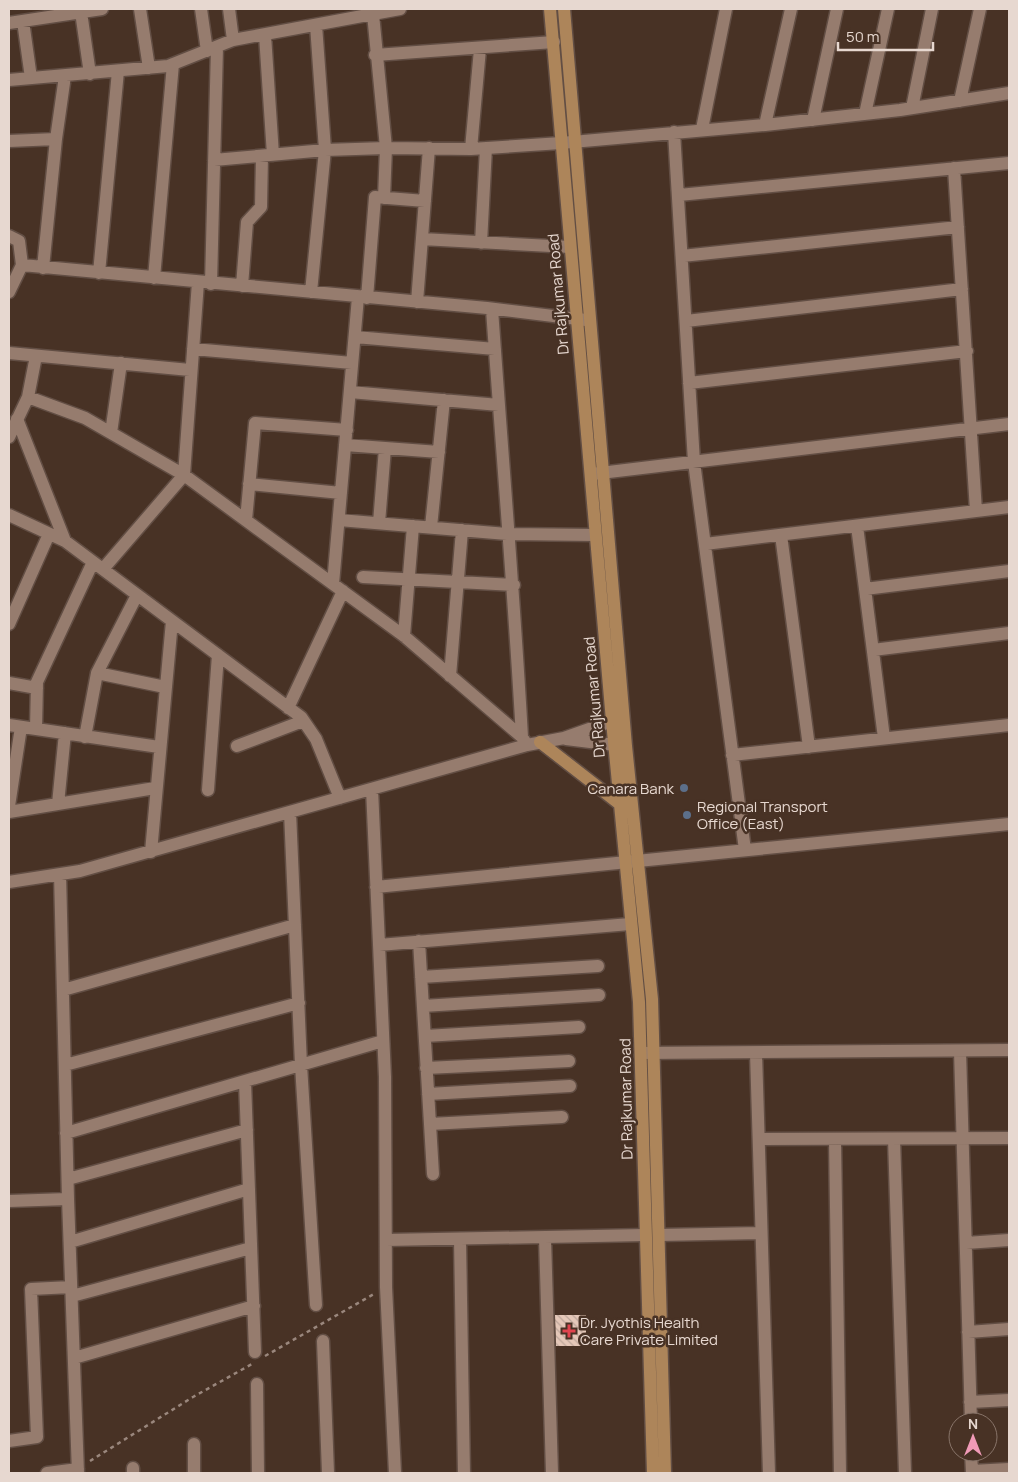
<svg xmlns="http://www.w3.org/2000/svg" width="1018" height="1482" font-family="Manrope,sans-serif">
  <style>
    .building { fill: url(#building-back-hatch) }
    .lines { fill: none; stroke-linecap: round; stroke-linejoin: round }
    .minor-casing { stroke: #624e44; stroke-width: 15 }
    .major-casing { stroke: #624e44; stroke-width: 15 }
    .path { stroke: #9a877d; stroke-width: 2.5; stroke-dasharray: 4 4; stroke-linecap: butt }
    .minor { stroke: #967c6e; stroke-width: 12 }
    .major { stroke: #ad855a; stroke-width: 12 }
    .service-dot { fill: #5c6f8a; stroke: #483225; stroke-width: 2 }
    .health-dot { fill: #e0444e; stroke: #483225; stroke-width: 2 }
    .labels { text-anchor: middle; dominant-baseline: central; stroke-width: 5; stroke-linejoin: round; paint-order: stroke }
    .street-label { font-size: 15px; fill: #e7d8d0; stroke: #483225 }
    .poi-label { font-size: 15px; fill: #e7d8d0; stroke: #483225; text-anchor: start }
  </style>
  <defs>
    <pattern id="building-back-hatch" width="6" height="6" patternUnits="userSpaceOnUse" patternTransform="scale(1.25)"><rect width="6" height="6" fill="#e5c8b9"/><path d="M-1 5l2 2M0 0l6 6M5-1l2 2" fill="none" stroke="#bda69a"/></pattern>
  </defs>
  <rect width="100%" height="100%" fill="#483225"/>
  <path class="building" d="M555,1315h31v31h-30z"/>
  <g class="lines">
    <g class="minor-casing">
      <path id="minor" d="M140,9l9,59
        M201,9l6,42
        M229,9l4,31
        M81,12l9,62
        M373,14l13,134 -2,50
        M23,21l8,57
        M9,23l93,-14
        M265,35l8,120
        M375,55l179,-13
        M9,80l159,-14 65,-26 167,-31
        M960,101l20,-92
        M912,108l20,-99
        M865,114l23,-105
        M813,120l24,-111
        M765,125l26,-116
        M702,129l24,-120
        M674,132l20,330 51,388
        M9,141l47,-2
        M471,149l9,-100
        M214,160l111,-10 61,-2 85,1 90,-6 204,-18 135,-15 109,-17
        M954,168l22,343
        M679,195l330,-32
        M9,236l10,5 3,24
        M422,239l148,8
        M481,243l5,-95
        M682,256l276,-29
        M43,268l13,-129 9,-63
        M99,273l19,-202
        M154,278l19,-214
        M211,284l6,-237
        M242,286l5,-64 14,-15 1,-51
        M9,292l13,-27 465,43 99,12
        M311,292l14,-142 -9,-125
        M367,298l8,-101 50,4
        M417,302l12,-154
        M492,309c10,143 22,285 30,428
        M686,321l276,-32
        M355,337l140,12
        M193,349l159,14
        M9,353l181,17
        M689,383l278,-32
        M350,392l149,13
        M28,397l57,21 99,57 220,161 118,101 5,8
        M17,419l48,122
        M111,433l10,-70
        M9,437l19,-40 8,-41
        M345,445l94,7
        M592,474l417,-50
        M249,484l92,9
        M9,515l56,26 236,176 15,22 24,59
        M246,520l9,-97 92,7
        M339,520l168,14 88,1
        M379,523l6,-75
        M857,526l27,212
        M431,527l13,-127
        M781,535l28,212
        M705,544l304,-37
        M103,569l81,-94 14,-193
        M363,577l151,8
        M333,584l25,-287
        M865,589l144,-18
        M9,624l40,-90
        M404,636l9,-110
        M873,650l136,-17
        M97,673l68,14
        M450,676l12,-146
        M9,683l28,5
        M288,708l55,-117
        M9,725l150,22
        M36,729l1,-47 56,-120
        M85,737l12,-64 40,-78
        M566,739l57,7
        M237,746l66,-25
        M732,755l277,-30
        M372,789l13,288 1,210 9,186
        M208,790l10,-135
        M58,804l7,-71
        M9,806l12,-79
        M9,812l146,-24
        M290,812l11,253 15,240
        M151,852l21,-231
        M60,874l8,325 10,274
        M9,882l71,-11 447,-126 37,-7 48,-17 10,-1
        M376,887l633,-63
        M419,941l14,233
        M379,945l251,-21
        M421,977l177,-11
        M63,990l232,-65
        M423,1006l176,-11
        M425,1036l154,-9
        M960,1051l11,371
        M641,1053l368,-3
        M756,1053l13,420
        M65,1065l234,-62
        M426,1068l143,-7
        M245,1082l10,270
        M428,1094l142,-8
        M430,1124l132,-7
        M66,1133l317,-92
        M759,1139l250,-1
        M894,1139l11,334
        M835,1140l5,333
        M68,1179l179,-49
        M9,1201l59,-2
        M659,1235l102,-2
        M545,1238l7,235
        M386,1240l259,-5
        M460,1240l4,233
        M70,1242l179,-53
        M966,1243l43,-3
        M72,1296l179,-48
        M968,1332l41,-3
        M323,1341l5,132
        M74,1358l180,-52
        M257,1384l1,89
        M970,1402l39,-2
        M9,1441l28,-4 -6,-148 40,-2
        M194,1444v29
        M971,1452l1,21
        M133,1468v5
        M972,1471l37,-2
        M47,1473l31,-4"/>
    </g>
    <g class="major-casing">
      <path id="major" d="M550,9l62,712 27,281 14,471
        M564,9l62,737 26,253 13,474
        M540,742l81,63h5"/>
    </g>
    <path class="path" d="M265,1356l109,-62
      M90,1461l103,-64 59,-33"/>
    <use href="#minor" class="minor"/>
    <use href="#major" class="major"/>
  </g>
  <g class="service-dot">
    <circle cx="684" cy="788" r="5"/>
    <circle cx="687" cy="815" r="5"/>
  </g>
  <path class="health-dot" d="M566.5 1323.5h5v5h5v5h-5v5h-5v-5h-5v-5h5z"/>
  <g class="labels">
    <g class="street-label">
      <text transform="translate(558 294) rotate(-95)">Dr Rajkumar Road</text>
      <text transform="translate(594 697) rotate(-95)">Dr Rajkumar Road</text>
      <text transform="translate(626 1099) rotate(-91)">Dr Rajkumar Road</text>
    </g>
    <g class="poi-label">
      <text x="674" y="788" text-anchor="end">Canara Bank</text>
      <text x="697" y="806">Regional Transport<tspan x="697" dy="17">Office (East)</tspan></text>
      <text x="580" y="1322">Dr. Jyothis Health<tspan x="580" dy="17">Care Private Limited</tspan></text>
    </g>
  </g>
  <rect width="1018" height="1482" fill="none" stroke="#e7d8d0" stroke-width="20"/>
  <g transform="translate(973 1437)"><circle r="24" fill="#483225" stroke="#887469"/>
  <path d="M0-4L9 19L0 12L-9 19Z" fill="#f09ab7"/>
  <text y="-8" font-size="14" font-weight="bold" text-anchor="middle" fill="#e7d8d0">N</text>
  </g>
  <path d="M838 42v8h95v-8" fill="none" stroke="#e7d8d0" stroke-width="2.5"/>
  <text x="846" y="42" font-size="15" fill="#e7d8d0" stroke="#483225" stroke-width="4" paint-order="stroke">50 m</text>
</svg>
